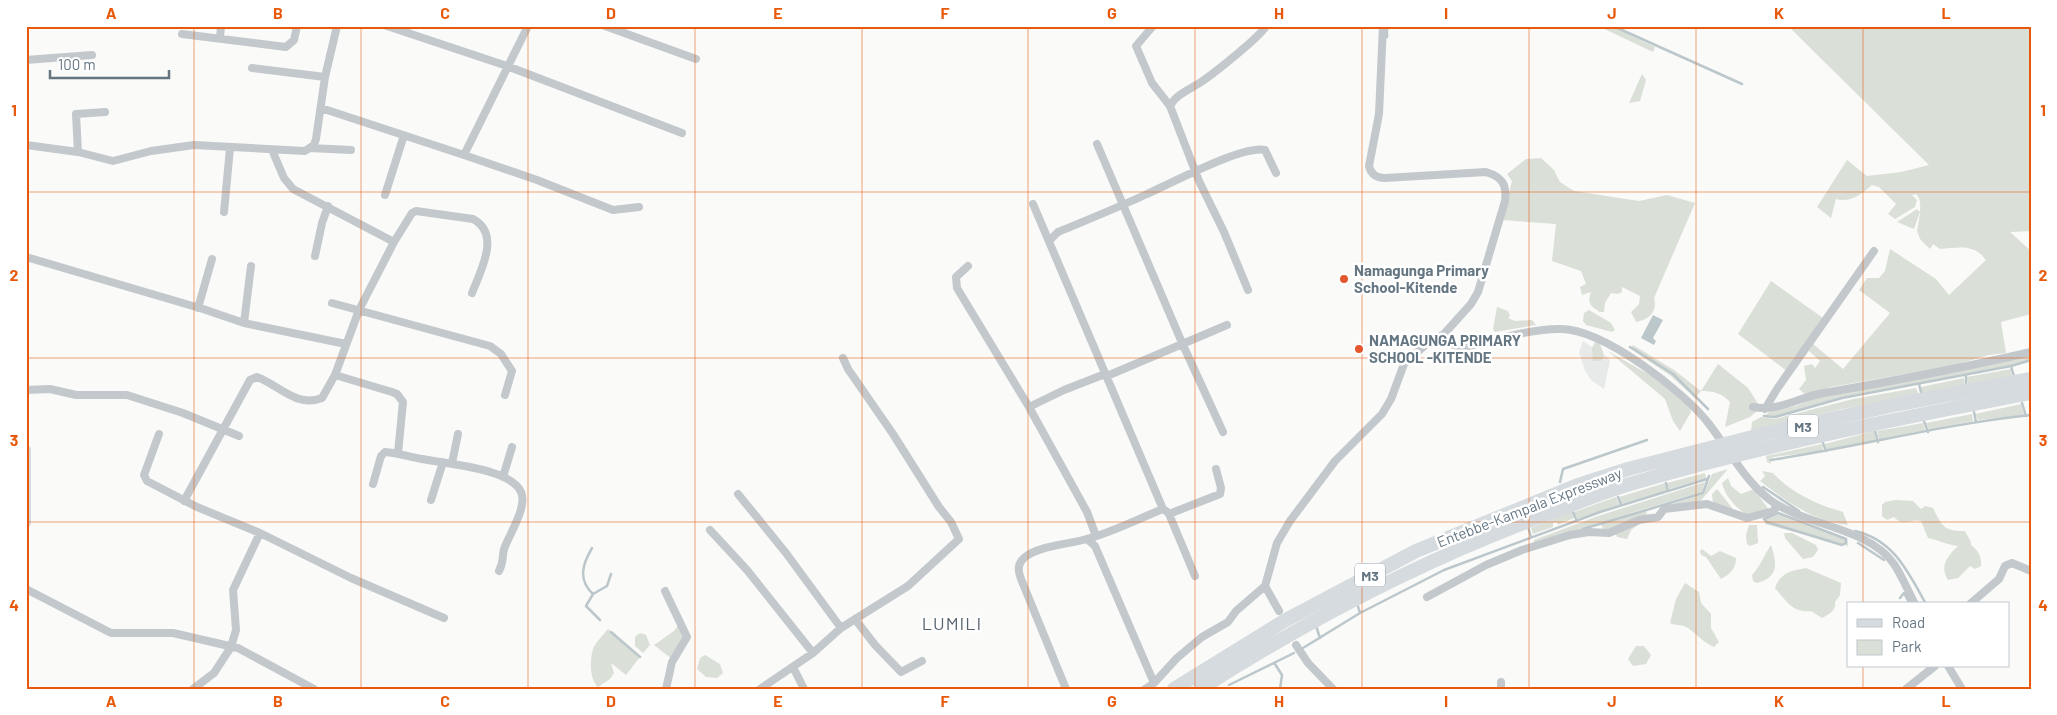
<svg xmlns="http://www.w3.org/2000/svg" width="2057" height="715" font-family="Barlow,sans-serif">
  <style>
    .built { fill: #e8e9e9 }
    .green { fill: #dadfd7 }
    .water { fill: #bbc7cb }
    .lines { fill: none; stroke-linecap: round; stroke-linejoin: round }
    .stream { stroke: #bbc7cb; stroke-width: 2.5 }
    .street { stroke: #c3c8cc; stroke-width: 8 }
    .secondary { stroke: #d6dbdf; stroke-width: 10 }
    .highway { stroke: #d6dbdf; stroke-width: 14 }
    .grid { fill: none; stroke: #e8590c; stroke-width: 1; stroke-opacity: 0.55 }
    .poi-dot { fill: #e4572e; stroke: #fff; stroke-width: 2 }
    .labels { text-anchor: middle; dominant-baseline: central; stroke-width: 5; stroke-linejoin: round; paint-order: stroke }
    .shield { fill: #fff; stroke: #939fa8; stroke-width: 1 }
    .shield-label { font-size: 14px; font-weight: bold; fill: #657683 }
    .poi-label { font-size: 15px; font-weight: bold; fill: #657683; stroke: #fff; text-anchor: start }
    .street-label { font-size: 15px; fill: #657683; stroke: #fff }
    .quarter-label { font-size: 18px; letter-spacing: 1px; fill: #57646e; stroke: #fff }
    .neatline { fill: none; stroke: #e8590c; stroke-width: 2 }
    .grid-label { font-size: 16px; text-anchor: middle; font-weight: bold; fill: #e8590c }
  </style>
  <rect width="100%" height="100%" fill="#fafaf8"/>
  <path class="built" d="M1583,341l24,16 3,4 -6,28 -13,-9 -6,-9 -6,-19z"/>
  <path class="green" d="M1598,26h13l44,21 -2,5z
    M1788,26h243v205l-21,1 21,19v63l-30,8 5,31 -17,2 -38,11 -120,21 -24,9 -8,-7 7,-9 -2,-14 8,-2 3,4 5,-7 -11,-10 4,-7 30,25 47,-56 -31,-23 8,-12h12l6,-7 5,-22 46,30 13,16 37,-35c-12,-17 -28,-12 -46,-11l-7,-5 -3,5 -10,-10 -3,-8c2,-12 5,-22 2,-33l-3,-4 -4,1 5,5 -2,7 -20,12 -7,-5 8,-10 -17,-17 -7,-2c-10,9 -22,18 -36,14l-5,19 -14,-11 30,-47 20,16 34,-4 28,-7z
    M1642,74l4,6 -6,21 -11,2z
    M1541,158l13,12 6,12 14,9 65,10 28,-6 28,8 -41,95c4,13 -5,22 -18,24l-5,-10 8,-8 1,-8 -18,-9v5l-4,2 -7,-1 -6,10 -1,9h-4c-10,-6 -13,-9 -9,-20l-9,3 -2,-8 6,-3 -5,-13 -29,-10 4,-37 -54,-4 10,-39 -5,-7 19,-15z
    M1917,209l3,3 -6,17 -17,-7z
    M1771,281l52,37 -36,53 -49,-37z
    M1497,307l11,4 2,5 -2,2 7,3 17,-1 4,5 -41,7 -2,-3z
    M1589,310l22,13 4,7 -3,2 -26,-7 -3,-4 1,-8z
    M1599,341l5,14 -3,6h-8l-1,-13 3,-6z
    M1633,345l41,25 27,21 17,-27 30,24 13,20 -11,9 -25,10 5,-25c-8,-9 -17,-11 -29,-11l-6,7 -24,-22 -40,-27z
    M1608,351l52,30 30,26 1,5 -11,19 -7,-10 -8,-22z
    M2031,355v4l-20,6 -170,32 -66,19 -9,-1 3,-3 27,-6 22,-9z
    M2011,369l1,8 -44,8 -1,-8z
    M1964,378v7l-42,9 -1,-7z
    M1916,388l3,7 -77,14 -91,22 1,-9 9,-5 14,2 78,-20z
    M2021,404l3,11 -46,5 -3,-6z
    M1972,414l1,7 -44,9 -3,-7z
    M1923,423l2,7 -46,10 -2,-9z
    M1874,431l2,9 -49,11 -2,-7z
    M1822,444l1,7 -49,6 -4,2 1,5 -4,-2 -1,-6z
    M1728,469l-30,35 -35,3 41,-13 8,-20z
    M1762,471l11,2c17,19 45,32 70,39l5,13c-33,-3 -62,-24 -88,-44l5,-5z
    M1705,473l1,5 -37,11 -2,-6z
    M1728,478l3,8 10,8 13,-5 15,21 -22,5c-11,-7 -22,-19 -25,-32z
    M1705,482l-3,10 -65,19 -103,34v-5l64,-24z
    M1665,483l2,8 -46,13 -2,-7z
    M1717,489l16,20 -20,-6 -1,-9z
    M1616,497l3,8 -41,14 -4,-7z
    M1895,500l18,1 8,8 4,-3 8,2c9,18 10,23 32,23l6,11v3c7,5 11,12 10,21l-6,3 -5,-3 -12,12 -10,2c-9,-14 0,-25 10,-34 -11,-1 -19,-6 -30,-8l-7,-17c-12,-3 -17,7 -27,-4l-7,3 -5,-4v-11l3,-3z
    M1572,511l2,7 -16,7 -1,-3 -4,1v4l-20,7 -2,-6z
    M1646,511l2,7 -17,12 -4,9 -10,-2 -4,-8 -9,2 -3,-7z
    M1780,514l67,24 1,8 -83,-22 2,-5z
    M1749,525h8l1,18 -8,3 -3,-2 -1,-9z
    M1784,533h8l24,12 2,5 -5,7 -10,2 -18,-21z
    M1771,545c6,19 8,32 -14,38l-4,-2 -1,-6c8,-8 12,-20 19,-30z
    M1702,549l9,7 9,-5 16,7c0,11 -6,16 -15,21l-15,-22 -5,-2 -1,-4z
    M1806,568l35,15 -1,12 -5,7c1,9 -6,12 -13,16l-11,-7c-19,2 -25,-11 -36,-23 6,-16 16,-17 31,-20z
    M1685,583l14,9 2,11 10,11v14l8,14 -5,5c-12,-5 -21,-17 -28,-20 -6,-3 -10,-1 -16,-4l6,-24z
    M680,623l5,10 -13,26 -18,-14 20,-14z
    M608,629l32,28 -14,18 -15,-12 3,10 -4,6 -12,8c-9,-8 -8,-28 -5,-38 2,-6 11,-15 15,-20z
    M640,633l6,2 4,10 -7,8 -8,-7v-9z
    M1636,646h8l7,9 -5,9 -13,2 -5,-7z
    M705,655l15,9 3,9 -6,5 -11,-1 -9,-8 3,-11z"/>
  <path class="water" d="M1653,315l10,5 -10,18 3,3 -2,4 -13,-7z"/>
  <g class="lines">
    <path class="stream" d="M1387,26v11
      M1613,26l129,58
      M1630,347l43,27 35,35
      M2011,366l3,10
      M1966,375v10
      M1919,384l2,8
      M2022,403l4,13
      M1974,412l2,10
      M1764,416l11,1 67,-19 169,-32 20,-6
      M1924,421l4,11
      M1875,431l3,11
      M1823,443l3,8
      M1771,460c87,-13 172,-36 260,-45
      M1560,482l3,-13 84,-29
      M1666,483l2,8
      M1763,487l36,24
      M1618,497l3,8
      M1573,512l4,9
      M1778,513l68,26v4l-4,2 -75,-23 -3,-3z
      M1528,527l3,10
      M1583,529l120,-36 6,-17
      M1855,531c39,9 53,41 71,73
      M1858,543l26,17
      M592,548c-10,17 -14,32 1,46
      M1900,598l4,-5 6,11
      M1357,603l3,10
      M600,620l-14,-14 7,-12 14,-8 4,-12
      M1316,626l4,12
      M611,632l29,25
      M1303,648l57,-35 84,-43 156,-58 107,-33
      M1275,664l7,11 -2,14
      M1229,685l65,-32"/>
    <path class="street" d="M387,26l120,40 175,67
      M605,26l91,33
      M1153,26l-17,20 16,37 18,23
      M1383,26l-4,88 -10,52c2,9 8,12 16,12l101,-6c16,5 21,12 19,29l-27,91 -7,12 -28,31 11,10 8,3c30,-7 69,-20 100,-19 42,1 122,62 147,95 20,26 35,56 61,76 35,26 98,27 124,64 8,12 14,27 21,40
      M182,34l104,13 8,-7 3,-14
      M220,38l1,-12
      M26,60l66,-5
      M252,68l73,9
      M321,108l143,47 64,-129
      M1097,144l86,201 40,87
      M26,145l52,7 35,9 38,-10 43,-6 111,6 9,-6 2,-6 9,-62 12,-51
      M310,148l41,2
      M78,152l-2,-38 29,-2
      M464,155l73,25 76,30 26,-3
      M385,195l19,-60
      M1033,204l130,305c-25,10 -50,23 -76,30 -17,5 -51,7 -63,19 -7,6 -6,13 -3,21l45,110
      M224,212l6,-64
      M1050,240l8,-8c29,-12 59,-24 89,-38 23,-10 95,-49 118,-44l11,23
      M394,242l18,-29 4,-2 57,8c28,15 8,51 -1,74
      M315,256l7,-33 6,-17
      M26,257l177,52 41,14 102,21
      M968,266l-12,11 1,11 72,119 58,105 9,24
      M1248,290l-24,-58 -25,-51 -29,-75c6,-12 21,-17 31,-24 12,-8 59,-45 65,-56
      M332,303l158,43 11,8 11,17 -7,24
      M198,308l14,-49
      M244,323l7,-57
      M335,375l57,17 5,2 6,8 -5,51
      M1107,376l120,-51
      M26,390l24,-1 26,6h51l56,18 56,23
      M1029,407l35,-17 41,-16
      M1753,407c26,5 46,-10 71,-14 69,-12 138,-25 207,-41
      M1765,409l12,-20 97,-138
      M159,434l-15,41 3,6 50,26 63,26 91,45 93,40
      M452,463l6,-29
      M503,477l9,-30
      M373,484l8,-28 4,-4c13,1 25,5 37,7 24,5 88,9 99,33 7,14 -12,43 -17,57 -2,8 0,13 -5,22
      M738,494l48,59 55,75
      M431,500l12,-38
      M184,501l66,-121 7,-3c22,8 39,31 65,21l13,-23 24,-65 35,-68 -101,-53 -9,-11 -12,-28
      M1166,511l3,3 26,62
      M1169,514l51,-20 1,-6 -5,-19
      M710,530l37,40 66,83
      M1087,539l8,7 59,137
      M1265,586l14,25
      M26,589l85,44h62l65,15 76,41
      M665,591l22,46 -15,25 -6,27
      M1427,597l59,-32 36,-15 48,-15 19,-3 20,1 30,-13 19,-3 6,-8 43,-5 40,14 27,-7 2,-7
      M1970,604l29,-25 6,-13 7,-3 19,8
      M855,619l20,26 26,27 21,-11
      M1296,645l12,18 25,26
      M1948,666l14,23
      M793,667l11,22
      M1501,682v7
      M193,689l21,-16 17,-26 5,-17 -3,-40 27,-57
      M760,689l53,-36 28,-25 67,-42 51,-47 -8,-17 -12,-15 -46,-73 -45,-65 -5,-11
      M1145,689l9,-6 23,-25 25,-21 26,-15 8,-11 29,-25 12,-43 13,-22 45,-60 47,-47 9,-15 13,-35 26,-23 13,-6
      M1906,689l29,-23"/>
    <path class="secondary" d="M26,450v73"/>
    <path class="highway" d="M1174,689l110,-68 132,-70 162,-66 50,-16 140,-36 131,-29 132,-25
      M1200,689c111,-71 227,-131 350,-176 27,-10 53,-21 80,-29 132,-39 266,-65 401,-91"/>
  </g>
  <path class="grid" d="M194,26v663M361,26v663M528,26v663M695,26v663M862,26v663M1028,26v663M1195,26v663M1362,26v663M1529,26v663M1696,26v663M1863,26v578M26,192h2005M26,358h2005M26,522h2005M1863,666v23"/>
  <g class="poi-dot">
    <circle cx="1344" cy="279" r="5"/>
    <circle cx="1359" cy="349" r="5"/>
  </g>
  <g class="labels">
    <g class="shield">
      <rect x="1788" y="414.5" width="30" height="23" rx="4"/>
      <rect x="1355" y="563.5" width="30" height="23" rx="4"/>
    </g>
    <g class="shield-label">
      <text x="1803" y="426">M3</text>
      <text x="1370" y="575">M3</text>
    </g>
    <g class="poi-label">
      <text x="1354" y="270">Namagunga Primary<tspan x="1354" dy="17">School-Kitende</tspan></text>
      <text x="1369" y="340">NAMAGUNGA PRIMARY<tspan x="1369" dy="17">SCHOOL -KITENDE</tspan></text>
    </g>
    <g class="street-label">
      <text transform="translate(1529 507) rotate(-21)">Entebbe-Kampala Expressway</text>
    </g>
    <g class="quarter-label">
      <text x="952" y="623">LUMILI</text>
    </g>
  </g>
  <rect width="2057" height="715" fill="none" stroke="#ffffff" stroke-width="55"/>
  <rect x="1847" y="602" width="162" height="65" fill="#ffffff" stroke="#c1c8cd"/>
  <rect x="1857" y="619" width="25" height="8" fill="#d6dbdf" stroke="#c1c8cd"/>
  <text x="1892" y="628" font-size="15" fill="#657683">Road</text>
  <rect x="1857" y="640" width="25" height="15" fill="#dadfd7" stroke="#c1c8cd"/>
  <text x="1892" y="652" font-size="15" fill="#657683">Park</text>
  <path d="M50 70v8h119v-8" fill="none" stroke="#657683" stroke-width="2.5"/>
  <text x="58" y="70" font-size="15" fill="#657683" stroke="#ffffff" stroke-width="4" paint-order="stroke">100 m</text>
  <rect x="28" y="28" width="2002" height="660" class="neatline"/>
  <g class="grid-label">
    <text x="111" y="19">A</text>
    <text x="278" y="19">B</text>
    <text x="445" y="19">C</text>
    <text x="611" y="19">D</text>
    <text x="778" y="19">E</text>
    <text x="945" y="19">F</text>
    <text x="1112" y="19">G</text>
    <text x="1279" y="19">H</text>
    <text x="1446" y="19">I</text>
    <text x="1612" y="19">J</text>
    <text x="1779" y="19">K</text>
    <text x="1946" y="19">L</text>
    <text x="14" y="116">1</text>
    <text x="2043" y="116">1</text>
    <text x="14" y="281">2</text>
    <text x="2043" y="281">2</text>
    <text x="14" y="446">3</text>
    <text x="2043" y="446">3</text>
    <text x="14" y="611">4</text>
    <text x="2043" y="611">4</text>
    <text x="111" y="707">A</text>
    <text x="278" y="707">B</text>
    <text x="445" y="707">C</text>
    <text x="611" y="707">D</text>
    <text x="778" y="707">E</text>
    <text x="945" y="707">F</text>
    <text x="1112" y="707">G</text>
    <text x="1279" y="707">H</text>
    <text x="1446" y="707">I</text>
    <text x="1612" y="707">J</text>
    <text x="1779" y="707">K</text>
    <text x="1946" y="707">L</text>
  </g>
</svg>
